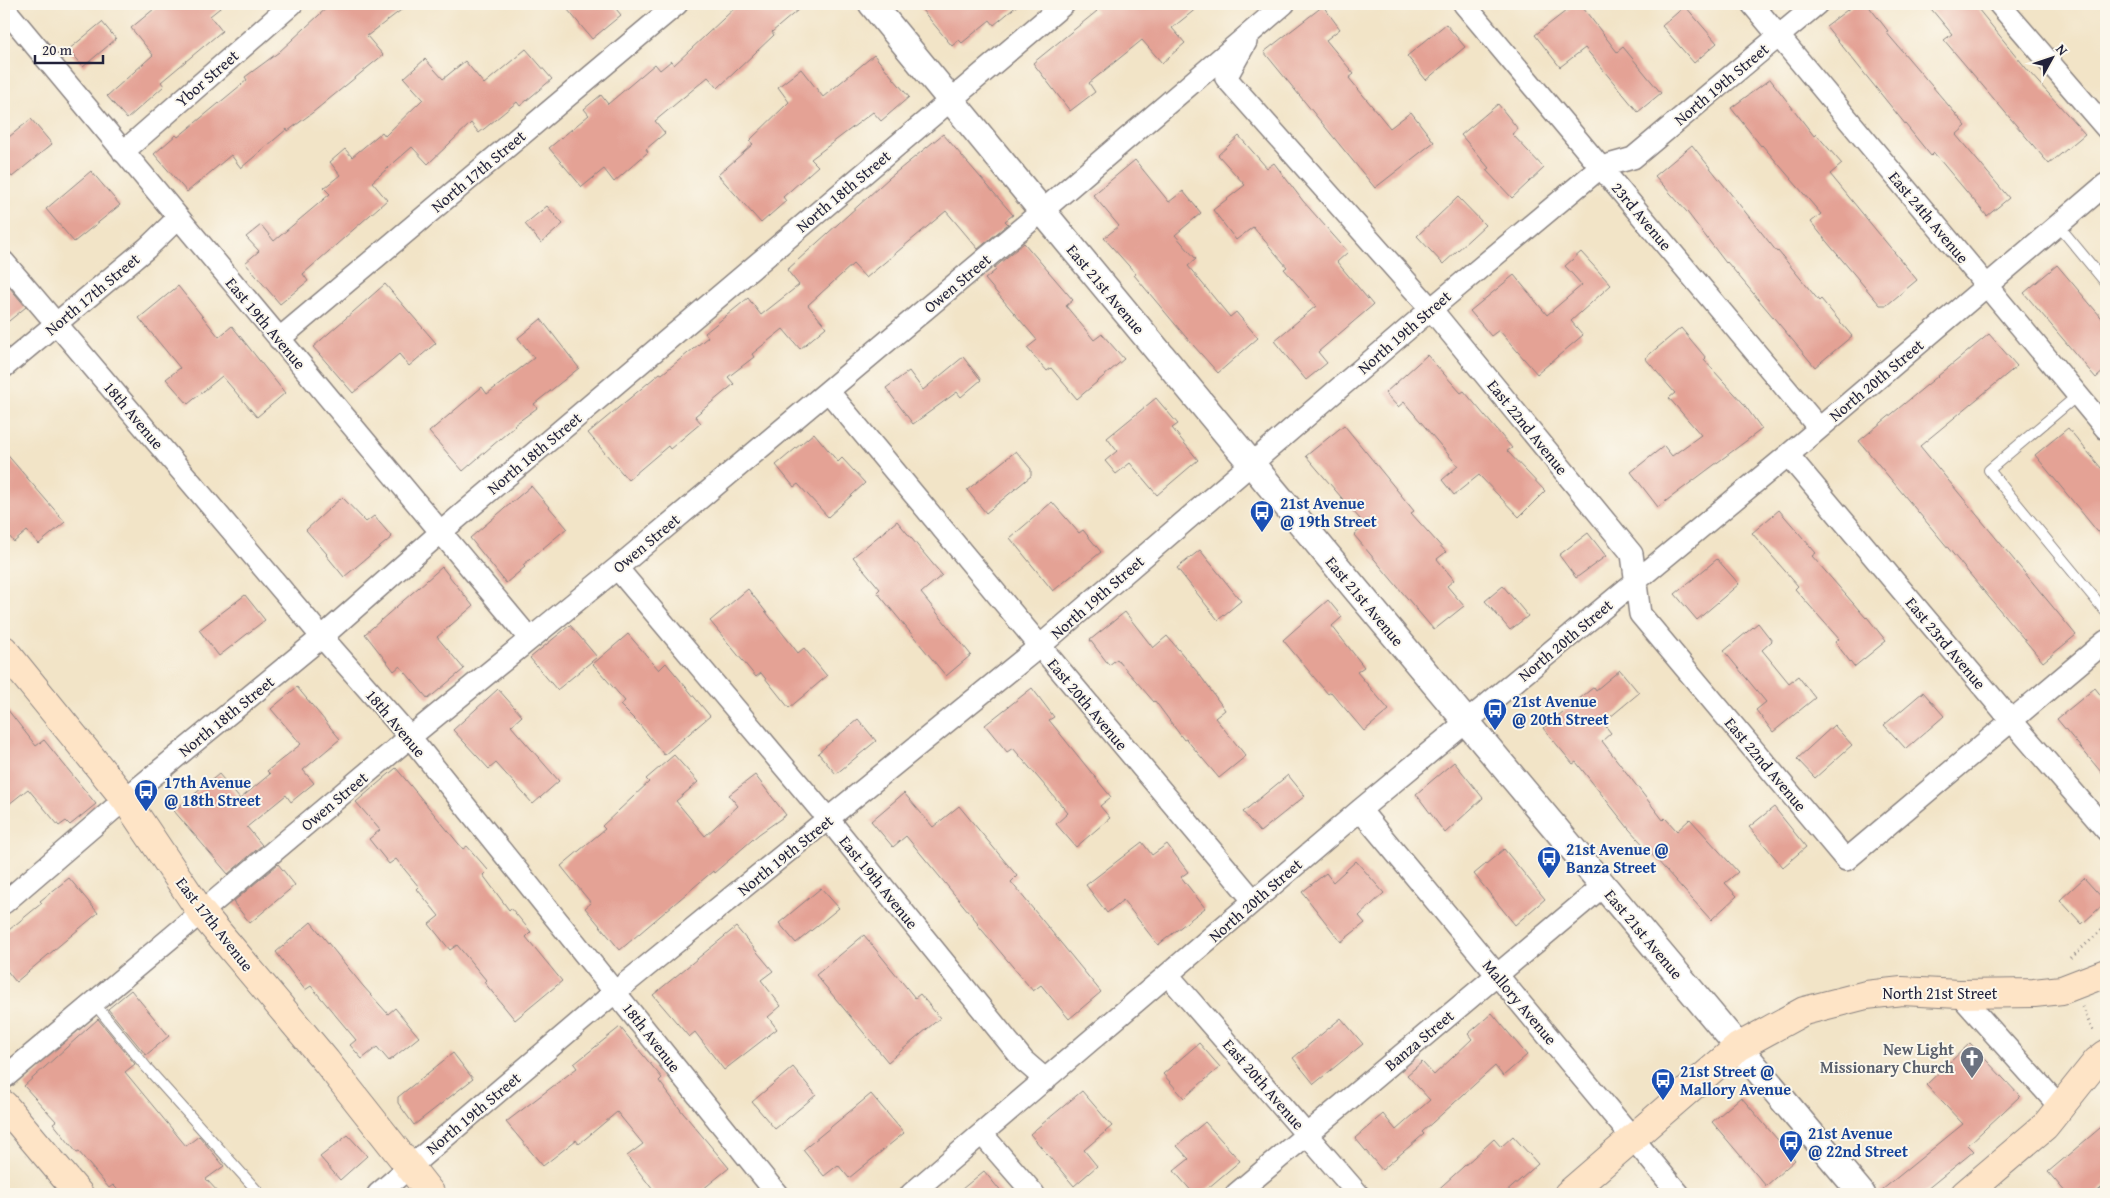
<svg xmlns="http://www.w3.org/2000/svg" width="2110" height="1198" font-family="'Gentium Book Plus',serif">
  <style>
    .building { fill: #e4a295 }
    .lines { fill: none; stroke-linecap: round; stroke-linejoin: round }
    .service-casing { stroke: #8a8381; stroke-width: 12 }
    .minor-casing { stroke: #8a8381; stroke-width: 24 }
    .tertiary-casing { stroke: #8a8381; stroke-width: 29 }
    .secondary-casing { stroke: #8a8381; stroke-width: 30 }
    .path { stroke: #8a8381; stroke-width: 3; stroke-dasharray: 1 4; stroke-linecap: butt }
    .service { stroke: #fff; stroke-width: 10 }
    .minor { stroke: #fff; stroke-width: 21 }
    .tertiary { stroke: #fff; stroke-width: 26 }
    .secondary { stroke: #fee4c6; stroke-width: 28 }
    .labels { text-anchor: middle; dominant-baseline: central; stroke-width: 4; stroke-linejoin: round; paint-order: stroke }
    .street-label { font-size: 16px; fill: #22223b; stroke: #fbf7ec }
    .transit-label { font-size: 16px; font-weight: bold; fill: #164399; stroke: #fbf7ec; text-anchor: start }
    .worship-label { font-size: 16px; font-weight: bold; fill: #5b616d; stroke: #fbf7ec; text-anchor: end }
  </style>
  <rect width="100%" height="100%" fill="#fbf7ec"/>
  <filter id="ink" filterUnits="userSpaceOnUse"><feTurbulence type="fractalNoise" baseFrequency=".02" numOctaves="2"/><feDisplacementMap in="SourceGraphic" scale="10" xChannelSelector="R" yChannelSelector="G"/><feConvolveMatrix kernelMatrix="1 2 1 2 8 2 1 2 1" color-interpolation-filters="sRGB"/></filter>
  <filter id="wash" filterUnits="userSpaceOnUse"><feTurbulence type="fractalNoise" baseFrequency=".0096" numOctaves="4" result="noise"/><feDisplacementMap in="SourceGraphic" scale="20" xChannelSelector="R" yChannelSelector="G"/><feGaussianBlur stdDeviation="1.12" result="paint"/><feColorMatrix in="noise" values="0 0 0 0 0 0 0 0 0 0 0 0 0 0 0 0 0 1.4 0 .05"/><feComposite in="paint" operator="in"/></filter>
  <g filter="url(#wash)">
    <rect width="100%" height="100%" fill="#f2e4c7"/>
    <g id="blocks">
      <path class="building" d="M160,4h65l-15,12 12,15 -61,51 3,4 -37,33 -20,-23 46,-41 -22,-27z
        M331,4h78l-42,32 16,19 -71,58 -24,18 -1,-2 -46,39 -10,-13 -44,37 -33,-38 22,-19 2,2 69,-57 -2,-3 34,-25z
        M563,4h49l9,11 -29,24z
        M739,4h66l-33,28 2,3 -56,53 -10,-11 -53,44 10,12 -19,16 2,3 -34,30 -10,-13 -22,18 -33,-39 40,-33 -5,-6 17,-14 7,9 47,-40 5,6 11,-9 3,4z
        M917,4h102l-25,21 -4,-5 -28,23 -3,-3 -7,6z
        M1090,4h112l-30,24 13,15 -23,20 -20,-23 -53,43 6,9 -25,19 -37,-48 64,-52z
        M1575,4h5l37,48 6,-5 38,46 -23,19 -53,-64 -25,19 -25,-32z
        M1855,4h12l21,27 -2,1 80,94 -10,9 53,63 -22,18 -53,-63 -3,3 -105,-130z
        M1927,4h47l56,69 55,61 -36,30 -105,-124 8,-6z
        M1323,6l17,23 -14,11 28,34 -5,4 41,50 21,-16 23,30 -59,46 -111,-136z
        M1685,6l32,37 -23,20 -32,-37z
        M102,22l14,17 -33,28 -15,-17z
        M1446,24l19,23 -39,33 -19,-24z
        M526,49l26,30 -32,27 -3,-4 -38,31 -8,-10 -43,41 -16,-17 -40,35 15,18 -84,74 5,7 -28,23 -35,-41 14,-12 -13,-14 15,-12 13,16 56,-47 -6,-6 16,-13 -10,-13 15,-13 7,8 30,-25 3,4 38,-37 -19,-21 21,-19 18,20 22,-18 19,23z
        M874,55l35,42 -28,24 -8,-9 -62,47 7,7 -35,31 3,4 -25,22 -43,-48 35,-31 -4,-3 40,-39 -11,-15 23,-18 22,28z
        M1770,79l44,57 2,-2 26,30 -12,10 87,106 -30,25h-7l-53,-63 -16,-20 10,-8 -59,-69 -1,1 -30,-38z
        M1498,104l20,25 -6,5 32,34 -32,30 -26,-28 3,-2 -28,-33z
        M31,119l21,25 -40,33 -8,-10v-26z
        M943,134l70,81 -8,6 3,3 -30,25 -32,-38 -80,67 -13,-14 -45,41 18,22 -26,22 -17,-20 -31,25 2,3 -26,20 6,7 -39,32 6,7 -31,26 -2,-3 -40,34 -40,-47 72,-60 2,1 46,-37 -3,-4 43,-35 13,17 38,-30 -12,-15 102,-92z
        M1239,136l28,32 7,-5 29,38 45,51 -11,10 36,43 -55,47 9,11 -21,17 -32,-39 42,-35 -32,-37 3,-2 -34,-40 -17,13 -23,-30 32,-25 -27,-30z
        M1692,145l85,107 1,-1 41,50 2,-2 31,37 -37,31 -88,-105 -1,1 -39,-51 -32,-36z
        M1135,160l34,42 14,-11 18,22 -26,22 21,24 -8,7 42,51 6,-5 22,26 -40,35 -33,-37 -51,-61 2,-1 -32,-36 15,-12 -26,-31z
        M91,171l29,34 -46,37 -28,-33z
        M1458,197l27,28 -42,39 -26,-28z
        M547,206l16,18 -22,19 -16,-19z
        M1024,243l49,57 -7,6 28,34 8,-6 22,25 -47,40 -26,-31 -4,3 -20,-23 10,-8 -52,-61 11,-9 -2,-2z
        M1581,252l30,33 -40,36 12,14 -46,39 -38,-44 -8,6 -21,-25 44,-36 33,40 35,-30 -17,-19z
        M2057,265l49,58v46l-10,9 -72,-85z
        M4,281l22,26 -22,18z
        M385,284l51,59 -27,23 -10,-12 -46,39 -40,-46z
        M178,286l41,51 13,-11 53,67 -28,24 -35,-41 -34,28 -22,-25 14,-11 -41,-50z
        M541,319l38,49 -45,36 3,4 -23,17 1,1 -52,45 -34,-39 53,-45 5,7 47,-36 -16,-20z
        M1681,328l25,30 -2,2 39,43 19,26 -104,78 -27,-35 33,-26 8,10 29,-21 -32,-37 6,-5 -30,-35z
        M1989,334l28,32 -97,80 156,189 -33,27 -184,-221z
        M1427,355l34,38 3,-2 48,57 -5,3 38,40 -26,26 -40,-42 -25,20 -12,-15 16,-14 -54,-64 -6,5 -13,-14z
        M963,357l18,23 -20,17 -4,-5 -44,32 -27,-36 23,-17 14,19z
        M1156,398l22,26 -6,4 26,32 -41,35 -27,-32 -14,11 -11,-13 12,-10 -10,-13z
        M1344,425l70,86 -3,2 35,39 -9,7 17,21 -7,6 17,20 -30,24 -80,-95 11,-10 -59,-69z
        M2068,428l38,46v68l-71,-87z
        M814,433l24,29 4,-4 23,25 -37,34 -30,-33 -4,3 -18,-22z
        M4,451l61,71 -26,22 -12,-13 -13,11 -10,-12z
        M1016,451l15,18v7l-45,37 -19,-23z
        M531,486l36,42 -44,37 2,2 -19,16 -36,-45z
        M342,497l24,25 8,-6 18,21 -48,40 -18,-22 1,-1 -21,-24z
        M1052,502l27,31 4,-3 18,22 -48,39 -43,-53z
        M1779,510l37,43 -4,3 54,62 1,-1 19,24 -32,26 -19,-25 4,-3 -44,-50 3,-3 -46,-53z
        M897,521l45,54 -21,18 50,62 -25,21 -69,-84 3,-3 -27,-32z
        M1588,533l18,23 -30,22 -17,-23z
        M1200,550l41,51 -23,19 -41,-52z
        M1717,559l22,25 -42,36 -22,-26z
        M442,567l31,39 -36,31 27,32 -36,30 -28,-33 -6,5 -29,-37z
        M1503,586l25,30 -18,14 -25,-29z
        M748,589l50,64 6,-5 23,28 -38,32 -28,-35 -5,4 -46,-56z
        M245,595l20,25 -46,36 -20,-26z
        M1328,600l14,17 -10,9 32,41 -7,5 32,38 -25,21 -33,-39 -3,2 -45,-54z
        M1125,612l28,36 14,-12 32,38 26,36 -10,8 31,38 -27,22 -33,-39 -2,1 -29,-39 -1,1 -37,-43 -8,6 -19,-25z
        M1758,623l14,18 -10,9 27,33 9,-7 17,22 -42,34 -17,-22 10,-8 -42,-51z
        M570,625l27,32 -40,33 -27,-32z
        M628,634l31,36 7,-7 44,53 -46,39 -24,-30 -20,-20 5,-4 -32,-37z
        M1620,670l19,23 -36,30 8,10 -9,8 61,79 2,-2 12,13 13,-12 48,53 -13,11 12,13 -26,24 -82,-91 -53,-67 -3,2 -30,-36 51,-41 2,3z
        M297,687l43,52 -37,31 11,13 -23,19 -5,-7 -39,32 15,18 -34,29 -54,-63 45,-37 21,25 30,-25 -3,-3 34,-27 -30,-35z
        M1032,688l22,29 -5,3 62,77 -11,9 10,12 -34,29 -20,-23 12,-11 -55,-65 -6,4 -22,-27z
        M2095,688l11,14v76l-49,-59z
        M498,689l24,27 -11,10 48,55 -26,23 -37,-41 -7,6 -36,-39z
        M1923,692l21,24 -38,33 -22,-24z
        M4,705l32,41 8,-6 52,64 -26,21 -4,-4 -7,5 -31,-37 -24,19z
        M858,719l18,22 -40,33 -18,-21z
        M1834,725l18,20 -37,33 -18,-19z
        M674,755l24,27 -22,19 29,35 33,-30 -9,-11 26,-20 31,40 -27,19 -45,39 -1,-2 -93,79 -35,-42 6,-5 -30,-37 44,-37 -3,-3 47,-44 -3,-3z
        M1454,762l29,36 -38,35 -29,-39z
        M396,768l67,81 4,-3 21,24 -5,5 26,35 2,-2 20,24 -5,5 36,44 -47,39 -31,-38 2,-2 -29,-35 -7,5 -21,-26 10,-8 -22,-27 2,-2 -23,-28 -7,5 -20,-25 11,-9 -24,-28z
        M1288,775l17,21 -45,36 -17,-20z
        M904,793l29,34 26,-21 58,70 -6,6 90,110 -32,27 -28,-34 -8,6 -56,-67 1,-1 -72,-87 -13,11 -22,-26z
        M1774,807l32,40 -23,20 -34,-40z
        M1142,842l10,13 15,-11 21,28 -7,5 24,31 -47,37 -35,-45 -16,13 -21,-28z
        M1504,849l41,50 -30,26 -41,-51z
        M1356,861l28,32 -25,23 6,7 -24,19 -39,-50 24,-19 7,9z
        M278,864l17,21 -45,38 -17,-21z
        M69,878l29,35 -82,69 -12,-15v-33l38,-31 -2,-2z
        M2084,878l22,24 -24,22 -22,-24z
        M821,888l18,20 -43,35 -17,-20z
        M311,922l52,64 25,28 7,-6 24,29 -30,24 -12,-14 -15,12 -12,-14 6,-5 -45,-54 -6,4 -29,-38z
        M736,927l37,44 -12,9 20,26 -13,11 9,12 -53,41 -29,-38 -6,5 -36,-42z
        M864,935l51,63 5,-4 20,24 -52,44 -72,-87z
        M131,990l38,46 -23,19 -38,-46z
        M1492,1013l35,42 -24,21 -8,-10 -73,66 2,2 -42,36 -27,-32 28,-24 13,16 34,-30 -23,-25 15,-13 12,13 38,-36 -4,-5z
        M1341,1018l22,26 -49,40 -21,-26z
        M98,1019l37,45 -10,8 61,74 13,-10 25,30 -18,13 14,15h-98l-9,-9 -4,3 -30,-36 -2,1 -24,-30 3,-2 -32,-35z
        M620,1027l42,51 -3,3 24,32 46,55 -32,26h-41l-29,-38 16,-12 -26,-32 -38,32 -3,-4 -33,26 -37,-44 71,-54 -3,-4z
        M1199,1043l21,24 -36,31 -21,-24z
        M1970,1043l50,53 -52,49 6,6 -53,43h-44l86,-70 -37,-39z
        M453,1053l20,26 -59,46 -16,-22v-6z
        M793,1067l23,28 -41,34 -23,-27z
        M1082,1091l30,35 -28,24 13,16 -23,20 -44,-52z
        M871,1094l33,39 -55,45 -11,-13 -14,11 -21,-26z
        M1741,1097l54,63 -29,26 -54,-64z
        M1205,1122l35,39 -39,33h-7l-20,-23 15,-12 -12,-13z
        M2106,1123v61l-12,10h-27l-19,-22z
        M348,1135l19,21 -27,24 -20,-23z
        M1513,1136l25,28 -34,30h-71l61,-55 7,8z
        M984,1171l19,23h-47z"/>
    </g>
  </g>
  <g filter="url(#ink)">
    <use href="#blocks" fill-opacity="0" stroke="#8a8381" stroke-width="1"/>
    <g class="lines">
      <g class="service-casing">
        <path id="service" d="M2058,225l48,58
          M2078,395l-89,75 117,142
          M93,1002l54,66 113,126"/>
      </g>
      <g class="minor-casing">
        <path id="minor" d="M1464,4l355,424
          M1752,4l354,425
          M1999,4l107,124
          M4,8l525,630
          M1246,42l-20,36 205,231 201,245 8,60 206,246 260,-219
          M123,152l169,-148
          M4,262l318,375 88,100 367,457
          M279,339l398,-335
          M4,367l143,-119 31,-30
          M828,391l212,255 214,255
          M1788,455l223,265 95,110
          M617,568l212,252 195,241 22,19
          M1360,810l319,384
          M4,903l121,-104 197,-162 119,-105 623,-528
          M1168,975l190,219
          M1959,994l101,113
          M4,1078l406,-341 207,-169 211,-177 213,-179 243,-208
          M982,1134l52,60
          M378,1194l237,-202 425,-346 391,-337 170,-142 32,-9 184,-154
          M911,1194l449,-384 428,-355 318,-271
          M1236,1194l367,-308"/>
      </g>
      <g class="tertiary-casing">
        <path id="tertiary" d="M872,4c327,399 658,795 990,1190"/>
      </g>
      <g class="secondary-casing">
        <path id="secondary" d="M4,650l121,149 76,113 125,149 105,133
          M4,1105l75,89
          M1568,1194l170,-147 66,-36 62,-16 36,-4 57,3 75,-1 28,-3 44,-17
          M1965,1194l80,-68 52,-65 9,-7"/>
      </g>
      <path class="path" d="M2071,958l35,-32
        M2082,1007l12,26"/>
      <use href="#service" class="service"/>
      <use href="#minor" class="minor"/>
      <use href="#tertiary" class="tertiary"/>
      <use href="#secondary" class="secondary"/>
    </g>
  </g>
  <defs>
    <g id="bus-pin" transform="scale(1.25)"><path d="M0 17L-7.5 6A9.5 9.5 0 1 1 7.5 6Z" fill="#1a4fb4" stroke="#fbf7ec"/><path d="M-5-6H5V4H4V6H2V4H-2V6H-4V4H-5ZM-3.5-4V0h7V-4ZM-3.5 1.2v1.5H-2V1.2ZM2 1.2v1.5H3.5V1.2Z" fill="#fff"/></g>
    <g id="church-pin" transform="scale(1.25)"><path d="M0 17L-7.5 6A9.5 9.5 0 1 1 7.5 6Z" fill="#6b7280" stroke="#fbf7ec"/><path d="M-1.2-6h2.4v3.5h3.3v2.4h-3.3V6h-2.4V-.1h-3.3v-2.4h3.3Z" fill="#fff"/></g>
  </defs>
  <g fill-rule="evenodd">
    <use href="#bus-pin" x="1262" y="512"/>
    <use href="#bus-pin" x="1495" y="710"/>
    <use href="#bus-pin" x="146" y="791"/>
    <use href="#bus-pin" x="1549" y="858"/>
    <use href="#church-pin" x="1972" y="1058"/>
    <use href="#bus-pin" x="1663" y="1080"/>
    <use href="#bus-pin" x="1791" y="1142"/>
  </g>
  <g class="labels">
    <g class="street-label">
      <text transform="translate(207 78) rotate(-41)">Ybor Street</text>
      <text transform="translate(1721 84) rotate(-40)">North 19th Street</text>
      <text transform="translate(478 171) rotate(-40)">North 17th Street</text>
      <text transform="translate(843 191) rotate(-40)">North 18th Street</text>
      <text transform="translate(1642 216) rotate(50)">23rd Avenue</text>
      <text transform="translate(1929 217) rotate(50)">East 24th Avenue</text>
      <text transform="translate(957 283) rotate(-40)">Owen Street</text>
      <text transform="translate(1106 289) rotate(50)">East 21st Avenue</text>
      <text transform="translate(92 294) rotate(-40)">North 17th Street</text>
      <text transform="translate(266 323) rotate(50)">East 19th Avenue</text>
      <text transform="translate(1404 332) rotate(-41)">North 19th Street</text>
      <text transform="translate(1876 380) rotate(-40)">North 20th Street</text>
      <text transform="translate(134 415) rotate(50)">18th Avenue</text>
      <text transform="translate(1528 427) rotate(51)">East 22nd Avenue</text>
      <text transform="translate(534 453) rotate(-40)">North 18th Street</text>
      <text transform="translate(646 543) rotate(-40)">Owen Street</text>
      <text transform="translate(1097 597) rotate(-41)">North 19th Street</text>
      <text transform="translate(1365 601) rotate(50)">East 21st Avenue</text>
      <text transform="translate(1565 640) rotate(-40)">North 20th Street</text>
      <text transform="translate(1946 643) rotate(50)">East 23rd Avenue</text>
      <text transform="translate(1088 704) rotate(50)">East 20th Avenue</text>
      <text transform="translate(226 716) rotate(-39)">North 18th Street</text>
      <text transform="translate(396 723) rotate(50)">18th Avenue</text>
      <text transform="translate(1766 764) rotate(50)">East 22nd Avenue</text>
      <text transform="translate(334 801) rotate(-40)">Owen Street</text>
      <text transform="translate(785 855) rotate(-39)">North 19th Street</text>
      <text transform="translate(879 882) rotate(51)">East 19th Avenue</text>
      <text transform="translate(1255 900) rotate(-41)">North 20th Street</text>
      <text transform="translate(215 924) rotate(52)">East 17th Avenue</text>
      <text transform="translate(1644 934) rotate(50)">East 21st Avenue</text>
      <text x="1940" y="993">North 21st Street</text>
      <text transform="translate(1520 1002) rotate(50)">Mallory Avenue</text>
      <text transform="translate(652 1037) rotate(52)">18th Avenue</text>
      <text transform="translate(1419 1040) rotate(-40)">Banza Street</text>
      <text transform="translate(1264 1084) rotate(49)">East 20th Avenue</text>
      <text transform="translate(473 1113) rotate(-40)">North 19th Street</text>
    </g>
    <g class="transit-label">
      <text x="1280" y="503">21st Avenue<tspan x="1280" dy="18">@ 19th Street</tspan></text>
      <text x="1512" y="701">21st Avenue<tspan x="1512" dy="18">@ 20th Street</tspan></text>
      <text x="164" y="782">17th Avenue<tspan x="164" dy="18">@ 18th Street</tspan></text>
      <text x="1566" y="849">21st Avenue @<tspan x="1566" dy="18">Banza Street</tspan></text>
      <text x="1680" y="1071">21st Street @<tspan x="1680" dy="18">Mallory Avenue</tspan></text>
      <text x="1808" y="1133">21st Avenue<tspan x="1808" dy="18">@ 22nd Street</tspan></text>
    </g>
    <g class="worship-label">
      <text x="1954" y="1049">New Light<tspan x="1954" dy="18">Missionary Church</tspan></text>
    </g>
  </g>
  <rect width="2110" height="1198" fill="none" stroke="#fbf7ec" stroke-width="20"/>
  <g transform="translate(2052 58) rotate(50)" stroke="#fbf7ec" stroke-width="4" paint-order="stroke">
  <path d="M0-4L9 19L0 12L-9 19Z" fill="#22223b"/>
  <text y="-8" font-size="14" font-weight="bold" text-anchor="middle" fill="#22223b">N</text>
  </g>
  <path d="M35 55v8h68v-8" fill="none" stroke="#22223b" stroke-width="2.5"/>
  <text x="42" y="55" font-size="15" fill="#22223b" stroke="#fbf7ec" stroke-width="4" paint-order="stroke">20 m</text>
</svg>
